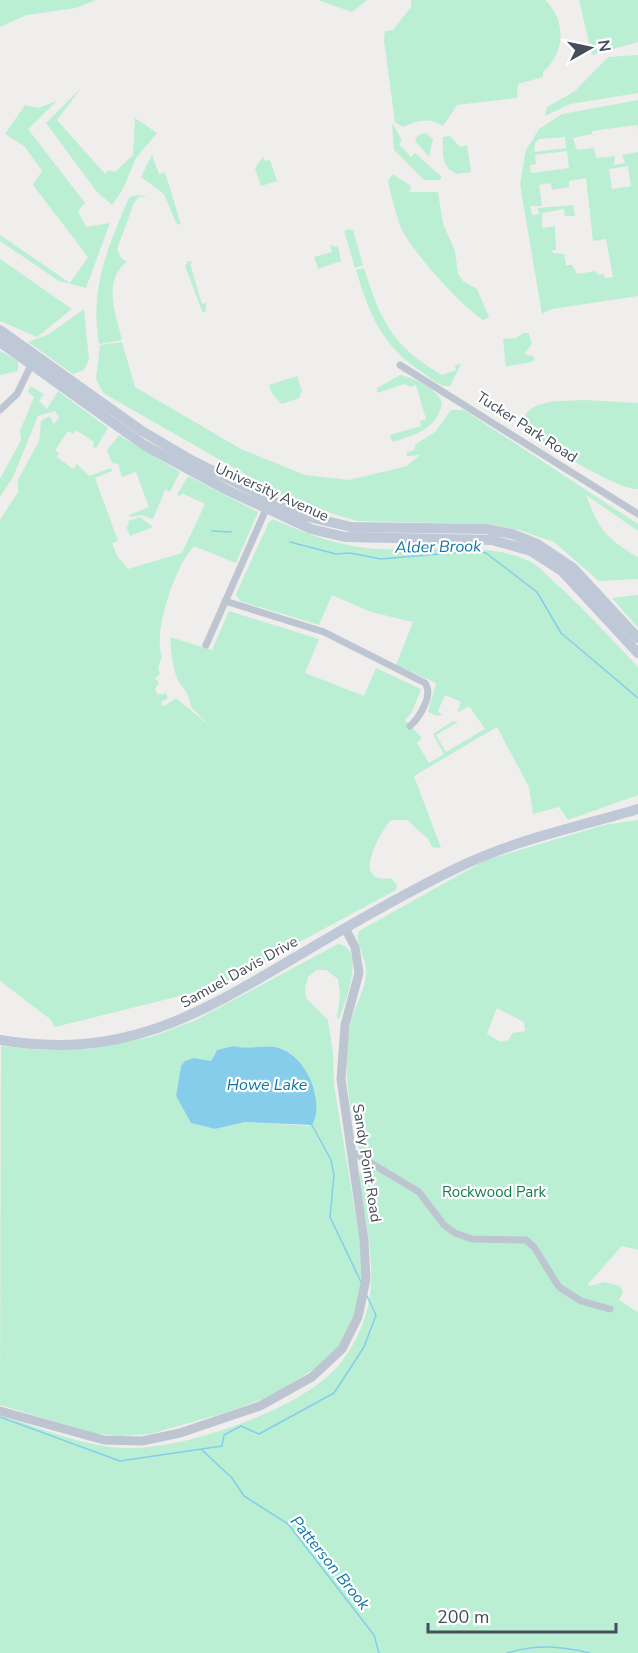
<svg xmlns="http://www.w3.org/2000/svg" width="638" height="1653" font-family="'Nunito Sans',sans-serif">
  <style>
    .green { fill: #baefd4; fill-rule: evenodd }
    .water { fill: #86cdec }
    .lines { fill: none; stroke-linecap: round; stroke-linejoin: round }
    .stream { stroke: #86cdec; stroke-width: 1.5 }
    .minor { stroke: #bdc6d0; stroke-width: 7 }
    .tertiary { stroke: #bdc6d0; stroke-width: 9 }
    .secondary { stroke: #bfc8d6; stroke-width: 10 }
    .labels { text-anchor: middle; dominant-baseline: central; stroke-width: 4.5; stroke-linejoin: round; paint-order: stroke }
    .street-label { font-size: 15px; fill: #454e5a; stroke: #fff }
    .park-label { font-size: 15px; fill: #157c53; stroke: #fff }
    .water-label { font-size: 16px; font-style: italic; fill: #0b77a8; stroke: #fff }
  </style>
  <rect width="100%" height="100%" fill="#f0eded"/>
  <path class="green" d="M0,0h96l-20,8 -50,7 -26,12z
    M318,0h49l-15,12z
    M411,0h134c22,21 20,53 -2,72v5l-25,7 -1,14 -60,7 -14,21c-12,-9 -27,-6 -40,1l-8,-5 -11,-81 1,-10 8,-1 18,-23z
    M579,0h59v42l-46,13z
    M638,55v38l-68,11 -25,12 2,-9 28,-16 33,-34z
    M82,87l-25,33 48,54 4,-4 6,2 18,-17 2,-37 22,15 -21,25 -14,33 -10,14 -15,-13 -51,-69z
    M638,100v30l-1,-5 -45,6v3l-19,4 4,12 17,-2 2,10 19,-2 -1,9 11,-2 -3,-8 16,-3v144l-86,13 -10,5 -22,-130 6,-34 13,-21 23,-15zM565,137l1,11 -32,4 1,-9 4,-4zM567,151l2,17 -38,5 -1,-8 6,-1 -1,-9zM628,166l3,20 -19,3 -3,-20zM586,178l7,63 13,-2 7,38 -8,1 -1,-4 -7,1 -1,-4 -19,3 -5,-9h-6l-2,-11 -11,-1 -1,-3h4l-1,-24 -13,2v-15l22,-4 1,7h10l-2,-11 -35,3 1,6 -7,1 -2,-9h12l-3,-21 12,-2 1,7 17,-3v-6z
    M57,101l-29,28 57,74 4,-4 -11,12 8,16 24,-4 -24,65 -27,-7 -59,-40v-6l70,48 18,-26 -55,-72 9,-14 -17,-24 -20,-13 20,-29 13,3z
    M392,123l10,17 -3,4 12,13 4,-4 27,24 -2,3h-16l-30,-30z
    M426,133l7,6 -4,18 -14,-16 3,-6z
    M450,136l10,11 7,-2 4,27 -14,2c-17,-7 -14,-21 -14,-37z
    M152,155l7,19 6,-2 16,53 -5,-2 -12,-29 -23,-17z
    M263,157l2,4 5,-1 7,21 -16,5 -6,-18z
    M393,174l18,12 -1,6h28l5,32 12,27 3,23 5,7 14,8 12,28 -6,3c-21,-13 -74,-71 -83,-95 -5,-14 -9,-29 -12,-45z
    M138,195l10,2h-9l-5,6 -17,46 4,9 6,4c-25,18 -11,53 -5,78l-23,4c-9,-56 7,-91 28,-142l3,-5z
    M348,229l5,1 10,35 -8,3 -11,-37z
    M330,245l8,2 3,14 -23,8 -4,-12 18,-5z
    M0,259l72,50 -35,28 -37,-16z
    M188,261l5,1 -3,2 12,40 4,-1 -1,10 -3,-2 -17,-45z
    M364,268c16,52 29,79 78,107l14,-5 -1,-5 6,-1 -11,22c-9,2 -17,-6 -24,-11 -44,-29 -55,-56 -70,-105z
    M84,309l5,51 -5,10 -11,4 -45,-32 21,-8z
    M524,333h5l3,11 -8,10 9,2 2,4c-10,5 -19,3 -29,7l-3,-28 13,-1z
    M122,342l13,45 106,62 64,26 44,5 58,-14 13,-11 -13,1 -1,-3 8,-3 2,-6 19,-12 16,-22h13l174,114v7l-52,-36c13,35 21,44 52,62v22l-39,2 -45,-39 -35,-12 -31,-6 -131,-3 -65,-20 -189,-108 -7,-14 4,-34z
    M0,351l18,10v10l-18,4z
    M400,375c13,2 39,15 42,28 -5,27 -27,32 -50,39l-2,-7 31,-9 -1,-5 6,-2 -10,-34 -5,2 -7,-3 -27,9v-5z
    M297,376l5,15 -3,7 -17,6 -10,-10 -3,-9z
    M30,386l14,8 -5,7 8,8 11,-18 50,37 -12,20 -3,-1 1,-5 -18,-12 -3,4 -5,-3 -13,19 4,3 -2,4 16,12 4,-5 12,12 22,-8 1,3 -17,7 23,63 -6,2 5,13 11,13 54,-16 23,-49 -23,-11 -2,3 -3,-1 11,-19 70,36 -22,51 -42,-17c-18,18 -42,87 -32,110l-4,11 2,7 -5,4 4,5 -4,6 3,6 8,-2 2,5 -7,4 1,3 3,1 11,-8 34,28 -19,-19c-2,-18 -10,-17 -15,-32 -4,-12 -5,-25 -6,-38l42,13 17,-39 90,28 -14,34 59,23 12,-28 45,21 -9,23 -7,8 17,18 -5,5 12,20 15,-9 -11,-20 20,-13 5,1 -22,13 10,17 39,-23 -16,-23 -12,7 4,-11 -16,-7 -7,16 4,4 -4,1 -10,-4 8,-29 -40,-18 17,-43 -42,-10 -39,-17 -13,30 -79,-24 -4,-7 33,-72 4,-3c35,16 71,29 109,30 46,2 107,-8 149,13 8,4 14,12 21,18 31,27 58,58 86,87v128l-70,25 -9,-13 -26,7 -4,-27 -32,-60 -83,49 27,72 -9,-1 -4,-8 -21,-19h-16c-12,14 -41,65 0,58l6,7 -1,5 -180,97 -161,40 -5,-8 -50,-38v-461l18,-28v-12l21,-39 2,-20 8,-5 5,8 5,-7 -4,-6 -17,5 -25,61 -13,20v-18l21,-39 -1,-9 14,-34 -6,-5z
    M584,400l54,3v86c-19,2 -103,-49 -117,-65 8,-27 39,-22 63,-24z
    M119,435l61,37 -10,20 -5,-2 -12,29 -12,-4 -11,2 -1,-2 20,-8 -13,-35 -14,5 -4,-13 -6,-1 -5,-13z
    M140,517l13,10 -23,9 -4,-10 3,-1 -1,-4z
    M638,595v33l-26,-30z
    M638,820v430l-16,-4 -35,39 3,1 14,-4 16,4 3,7 -4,7 19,12v341h-638v-237c40,11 82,30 123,32 57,3 161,-34 204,-71 21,-18 34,-44 41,-70 9,-43 -3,-89 -9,-131l4,-9c-10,-46 -23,-92 -13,-140 3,-18 14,-34 16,-52 2,-15 -12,-32 -7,-44l127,-71 118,-35zM497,1008l27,14 1,9 -12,2 -5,7 -7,2 -14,-8z
    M338,944c29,2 7,60 1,75l-2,-1 3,-23 -2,-16 -12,-9h-9l-9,7 -3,11 1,10 22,22 5,33 1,32 26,157 2,34 -5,34 -14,31 -21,23 -53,33 -45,16 -74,21 -29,2 -28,-3 -93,-28 1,-359 41,4 46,-1 63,-12 45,-17zM234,1046c14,4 28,-1 42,1 23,4 31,30 40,49l-7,30 -64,-4 -30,7 -24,-6 -15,-27 5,-29 4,-6 9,-3 17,3 4,-9z"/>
  <path class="water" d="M234,1046c14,4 27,-1 41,1 30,5 51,54 37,78l-67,-3 -30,7 -24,-6 -15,-27 5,-30 4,-5 9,-3 17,3 6,-11z"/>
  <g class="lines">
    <path class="stream" d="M212,531l19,1
      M290,542l46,12 14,-1 31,6 94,-8 11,2 51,39 24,41 77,65
      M312,1125l19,35 3,15 -4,42 32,67
      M0,1417l120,44 102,-15 2,-11 17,-9 18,8 75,-41 30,-46 12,-32 -9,-19
      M201,1449l31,29 12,18 44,28 86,111 5,18
      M507,1653c29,-9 53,-7 83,0"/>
    <path class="minor" d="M400,365l238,149
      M0,410l17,-16 16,-33
      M225,601l99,31 101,51c9,12 -6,35 -15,43
      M206,645l61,-138
      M351,1151l68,41 25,33 11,8 17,6 54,1 8,7 25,40 22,14 29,8"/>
    <path class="tertiary" d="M0,1411l104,29 38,1 38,-8 80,-27 52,-29 30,-28 16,-32 8,-38 -2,-39 -23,-161 4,-54 14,-52 -4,-26 -10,-19"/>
    <path class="secondary" d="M0,330l142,101 49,29 110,55 50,12 135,2 26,5 25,10 36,24 65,70
      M0,342l144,103 83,45 84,39 34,8 147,3 39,11 31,20 76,82
      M0,1040c127,21 201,-27 306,-89 49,-29 99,-58 151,-83 57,-28 120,-41 181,-59"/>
  </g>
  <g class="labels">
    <g class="street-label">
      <text transform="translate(527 427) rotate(33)">Tucker Park Road</text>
      <text transform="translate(272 492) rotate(24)">University Avenue</text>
      <text transform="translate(239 972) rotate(-29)">Samuel Davis Drive</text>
      <text transform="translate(367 1163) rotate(81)">Sandy Point Road</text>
    </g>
    <g class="park-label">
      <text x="494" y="1192">Rockwood Park</text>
    </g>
    <g class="water-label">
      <text transform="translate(438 547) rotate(-1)">Alder Brook</text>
      <text x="267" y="1085">Howe Lake</text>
      <text transform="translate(330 1563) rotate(51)">Patterson Brook</text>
    </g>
  </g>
  <g transform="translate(590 48) rotate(81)" stroke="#ffffff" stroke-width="4.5" paint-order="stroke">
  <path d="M0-4.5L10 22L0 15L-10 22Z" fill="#454e5a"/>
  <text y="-9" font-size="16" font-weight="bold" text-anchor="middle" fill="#454e5a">N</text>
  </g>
  <path d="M428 1623v9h188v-9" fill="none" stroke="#454e5a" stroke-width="3"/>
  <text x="437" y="1623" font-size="18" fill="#454e5a" stroke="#ffffff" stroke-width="4.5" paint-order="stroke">200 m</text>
</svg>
